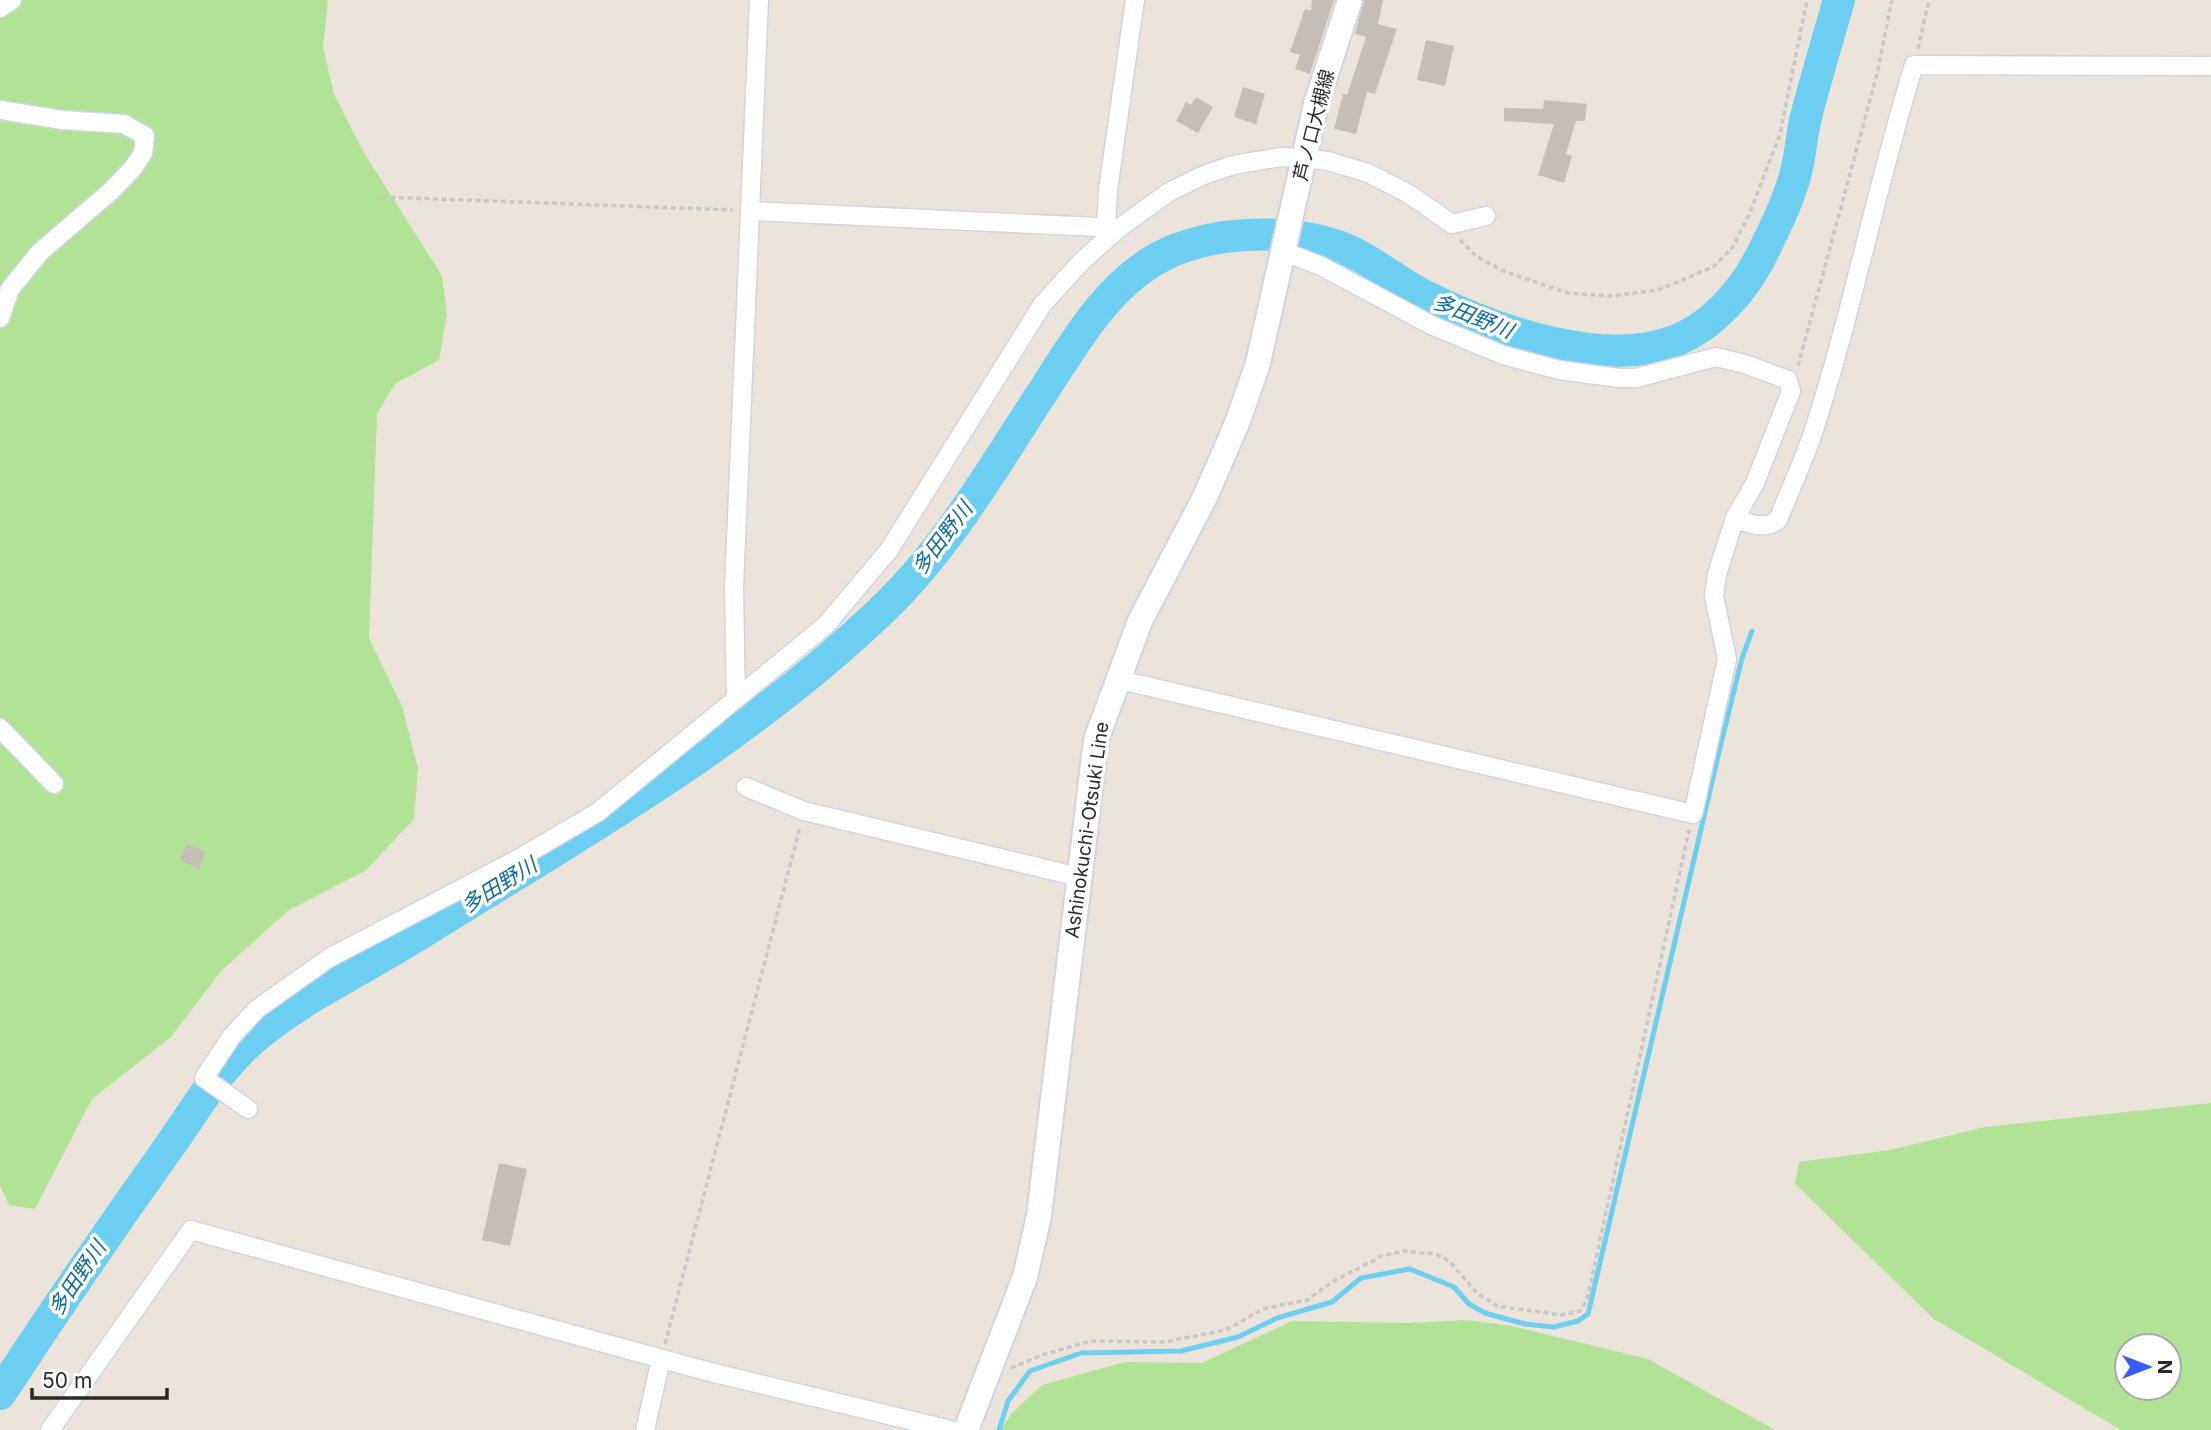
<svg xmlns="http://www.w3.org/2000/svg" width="2211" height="1430" font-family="Inter,'Noto Sans JP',sans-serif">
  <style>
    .green { fill: #b1e396; fill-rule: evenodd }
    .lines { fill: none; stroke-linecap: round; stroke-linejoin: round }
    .stream { stroke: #6ccef0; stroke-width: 5 }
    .river { stroke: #6ccef0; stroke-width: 32 }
    .building { fill: #c4beb7 }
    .minor-casing { stroke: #d0d4e3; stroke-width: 21 }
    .secondary-casing { stroke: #d0d4e3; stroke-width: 28 }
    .path { stroke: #c7c7c7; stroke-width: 3.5; stroke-dasharray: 5 3.5; stroke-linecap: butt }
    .minor { stroke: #fff; stroke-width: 18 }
    .secondary { stroke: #fff; stroke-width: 24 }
    .labels { text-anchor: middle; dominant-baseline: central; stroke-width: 7; stroke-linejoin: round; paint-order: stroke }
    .street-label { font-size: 19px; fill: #292929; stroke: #fff }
    .water-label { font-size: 21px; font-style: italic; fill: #0b6b9b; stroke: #fff }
  </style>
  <rect width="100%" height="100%" fill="#ece4db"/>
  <path class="green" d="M0,0h328l-5,47 11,47 29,57 79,125 5,38 -8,46 -44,24 -18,30 -8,224 33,68 16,63 -4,50 -49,52 -76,39 -67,60 -51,67 -79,62 -57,110 -26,-4 -9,-19z
    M2211,1103v327h-90l-187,-111 -139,-135 4,-22 91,-12 95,-23zM2127,1346h42v42h-42z
    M1464,1320l43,5 141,34 127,71h-775l12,-17 30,-28 83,-23 77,1 90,-42 117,2z"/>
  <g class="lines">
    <path class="stream" d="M999,1430l9,-29 22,-30 51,-18 100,-2 57,-14 39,-19 55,-16 29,-24 49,-9 44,18 15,17 16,9 40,11 29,3 24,-6 10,-7 131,-562 23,-94 10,-27"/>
    <path class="river" d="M0,1394c55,-84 111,-166 169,-247 27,-38 52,-83 89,-112 50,-41 110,-68 165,-103 157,-98 322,-191 457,-320 66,-62 112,-143 162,-219 31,-48 65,-108 118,-136 49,-26 124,-29 177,-11 32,11 59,36 90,51 66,33 178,73 250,43 35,-14 64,-47 82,-80 13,-26 28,-55 36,-84 6,-20 6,-42 12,-63 10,-38 21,-75 32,-113"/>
  </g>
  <path class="building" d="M1312,0h22l-24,74 -15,-5 5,-14 -10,-3 15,-43 6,2z
    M1364,0h19l-5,24 19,5 -22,65 -8,-2 -11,42 -22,-5 9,-35 4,1 19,-58 -11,-3z
    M1426,40l28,6 -9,40 -28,-6z
    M1243,87l22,7 -9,30 -22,-7z
    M1196,97l17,10 -15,26 -22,-12 10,-19 5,3z
    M1544,100l43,4 -2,17h-9l-10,33 6,2 -8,27 -26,-8 16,-51 -50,-3v-13l39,1z
    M187,844l19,8 -7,17 -19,-9z
    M499,1163l28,6 -17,77 -28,-6z"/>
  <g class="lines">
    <g class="minor-casing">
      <path id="minor" d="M0,8l12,-8
        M0,110l62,10 62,4 21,12 -2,17 -10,15 -22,23 -71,61 -30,37 -10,29
        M751,211l368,17
        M1106,227l2,-37 27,-190
        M1735,518c14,6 29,12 43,2 11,-28 24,-55 34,-84 40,-122 64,-249 102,-371l297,1
        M1116,679l577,135 34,-155 -13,-63 3,-22 18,-56 20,-35 36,-92 -3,-11 -43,-16 -29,-7 -80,21h-17l-60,-8 -56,-15 -72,-30 -110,-59 -36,-14
        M736,699l-2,-112 25,-587
        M0,728l54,56
        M746,787l58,24 275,66
        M248,1109l-44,-31 28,-42 25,-27 72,-51 189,-99 80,-47 228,-187 63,-75 153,-245 39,-43 38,-34 50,-36 35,-17 29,-10 48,-8 23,1 24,3 40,12 41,21 43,30 34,-8
        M50,1430l141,-200 515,141 245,59
        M645,1430l16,-71"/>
    </g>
    <g class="secondary-casing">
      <path id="secondary" d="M966,1430l59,-153 14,-61 57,-476 44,-119 65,-124 33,-76 20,-58 58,-259 34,-104"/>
    </g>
    <path class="path" d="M1918,49l11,-49
      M382,197l351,13
      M1460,240l16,16 27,15 65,22 41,3 49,-6 55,-23 19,-19 17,-33 31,-81 27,-134
      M1798,366l79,-292 15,-74
      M665,1344l135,-517
      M1011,1368l31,-13 49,-14 73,1 62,-12 37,-21 44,-9 25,-18 50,-26 21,-5 33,3 13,7 28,32 20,13 64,9 19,-4 7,-11 102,-470"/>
    <use href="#minor" class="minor"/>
    <use href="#secondary" class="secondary"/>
  </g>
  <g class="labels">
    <g class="street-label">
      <text transform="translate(1314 125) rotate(-76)">芦ノ口大槻線</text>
      <text transform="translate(1087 830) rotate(-82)">Ashinokuchi-Otsuki Line</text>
    </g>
    <g class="water-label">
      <text transform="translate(1473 316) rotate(22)">多田野川</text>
      <text transform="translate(942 538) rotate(-53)">多田野川</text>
      <text transform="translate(499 885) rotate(-32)">多田野川</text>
      <text transform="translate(77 1278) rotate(-56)">多田野川</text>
    </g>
  </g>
  <g transform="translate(2148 1367) rotate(90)"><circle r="33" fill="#ffffff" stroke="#a9a9a9" stroke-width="2"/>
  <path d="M0-5L12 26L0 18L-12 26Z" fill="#385dfc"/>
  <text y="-10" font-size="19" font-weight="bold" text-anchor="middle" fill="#292929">N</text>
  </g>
  <path d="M32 1388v10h135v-10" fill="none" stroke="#292929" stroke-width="3.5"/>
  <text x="42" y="1388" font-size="21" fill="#292929" stroke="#ffffff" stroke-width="5" paint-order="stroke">50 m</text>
</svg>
